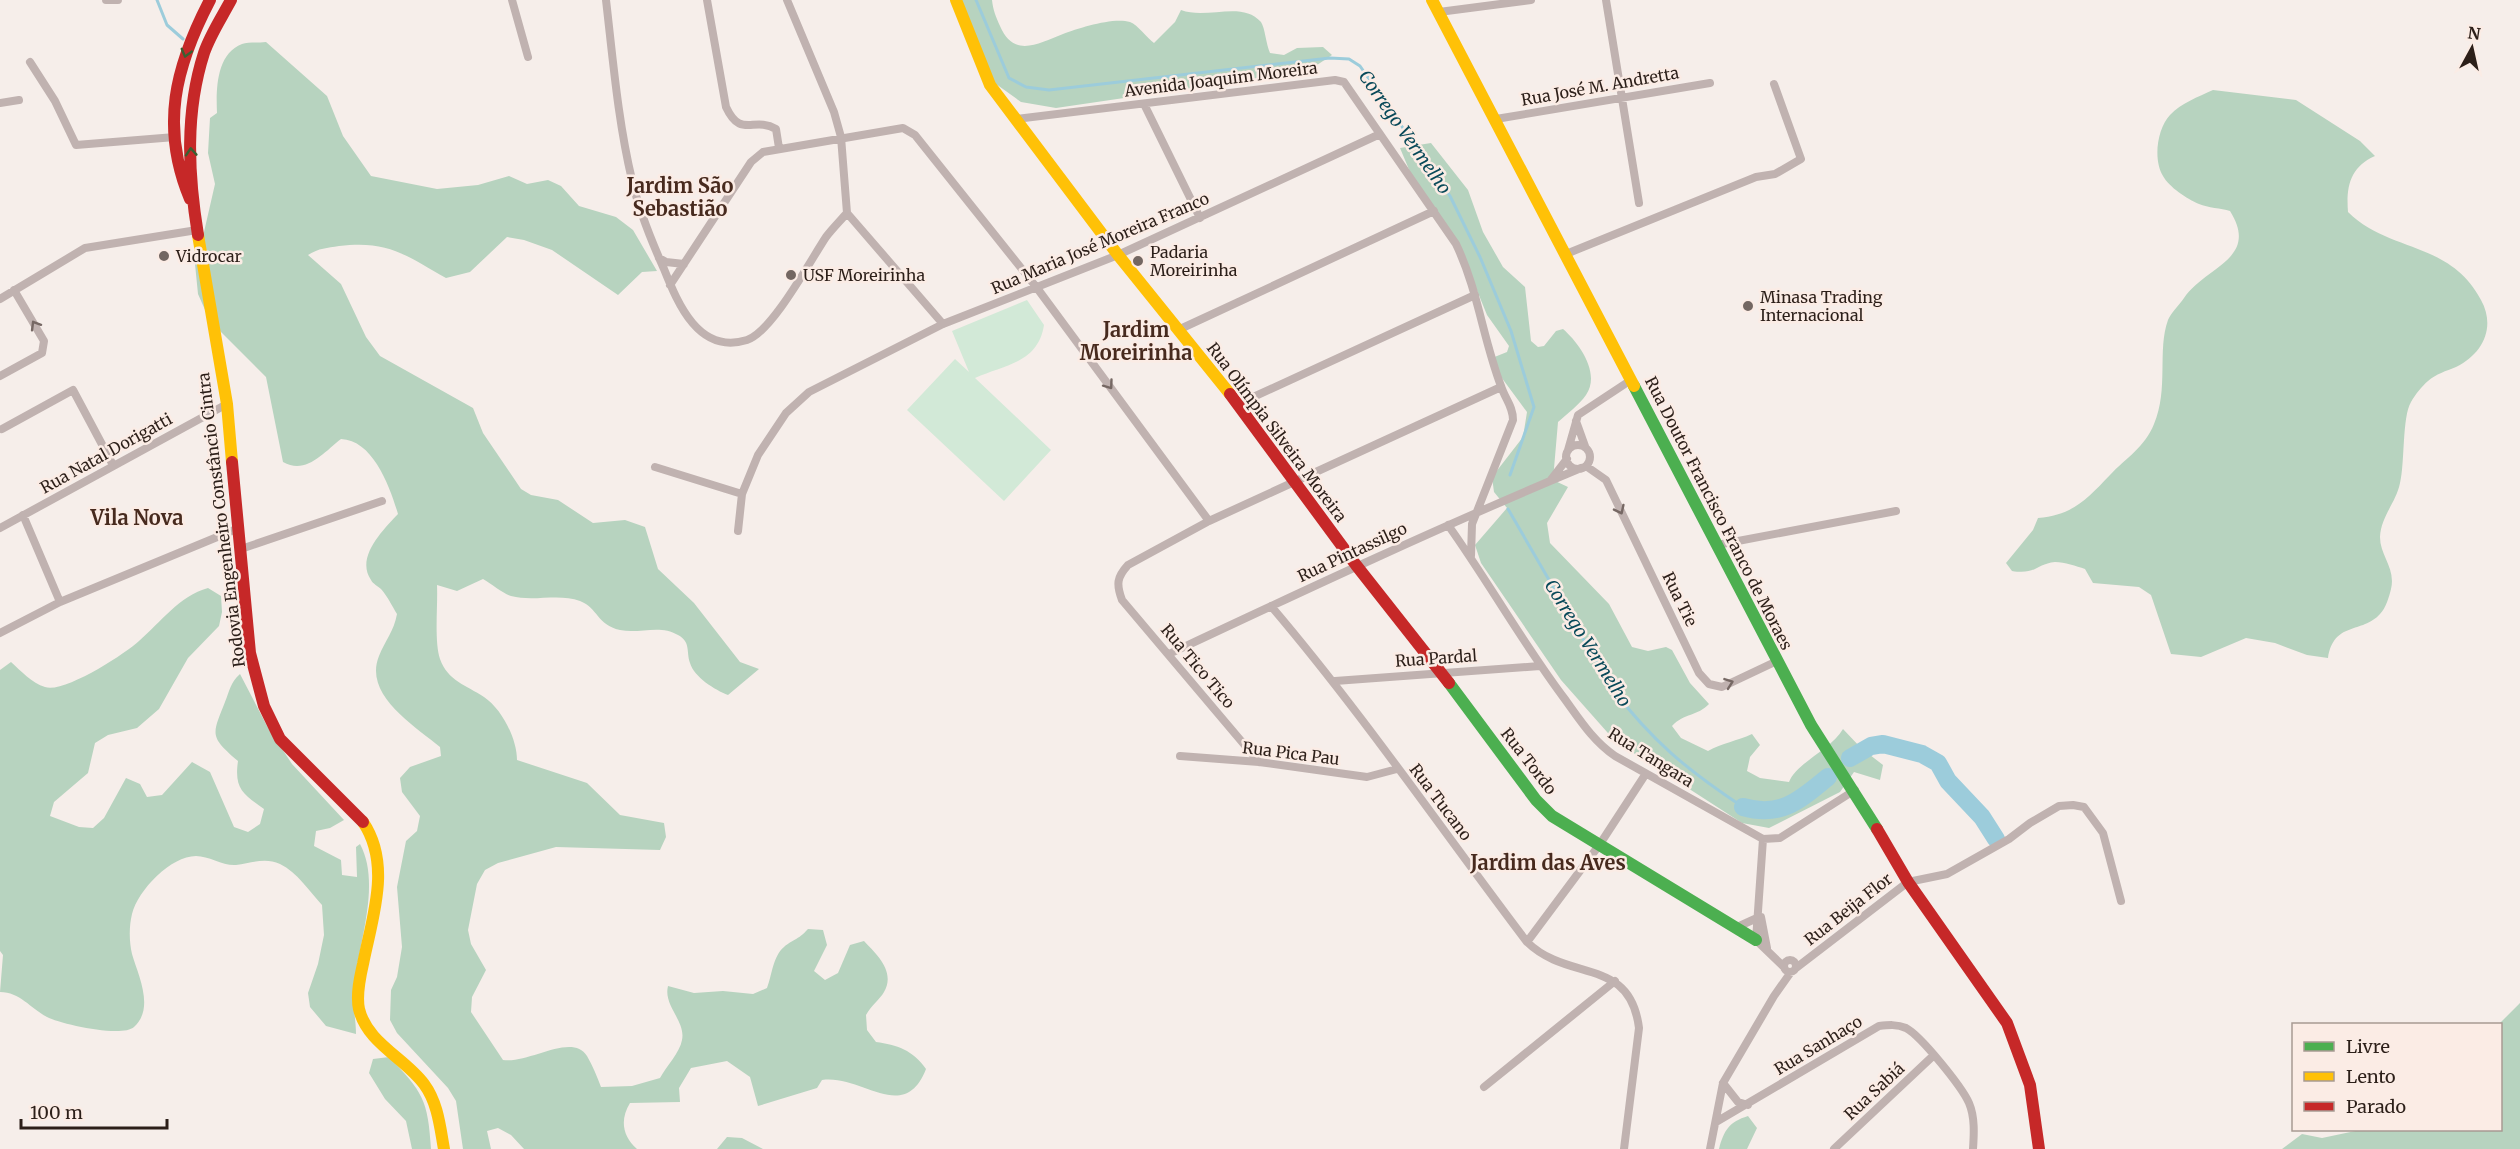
<svg xmlns="http://www.w3.org/2000/svg" width="2520" height="1149" font-family="Merriweather,serif">
  <style>
    .green { fill: #d2e9d7 }
    .forest { fill: #b7d3bf }
    .lines { fill: none; stroke-linecap: round; stroke-linejoin: round }
    .stream { stroke: #9cccdb; stroke-width: 3 }
    .river { stroke: #9cccdb; stroke-width: 18 }
    .street { stroke: #c0b2b0; stroke-width: 8 }
    .fast { stroke: #4caf50; stroke-width: 12 }
    .slow { stroke: #ffc107; stroke-width: 12 }
    .jam { stroke: #c62828; stroke-width: 12 }
    .oneway { stroke: #3a6032 }
    .oneway2 { stroke: #766864 }
    .poi-dot { fill: #736762; stroke: #fbece5; stroke-width: 2 }
    .labels { text-anchor: middle; dominant-baseline: central; stroke-width: 5; stroke-linejoin: round; paint-order: stroke }
    .street-label { font-size: 16px; fill: #2c1f19; stroke: #fbece5 }
    .poi-label { font-size: 16px; fill: #2c1f19; stroke: #fbece5; text-anchor: start }
    .water-label { font-size: 18px; font-style: italic; fill: #084959; stroke: #fbece5 }
    .quarter-label { font-size: 20px; font-weight: bold; fill: #472a1e; stroke: #fbece5 }
  </style>
  <rect width="100%" height="100%" fill="#f6eeea"/>
  <path class="green" d="M1027,300l17,25c-6,38 -38,39 -69,53l76,72 -47,51 -97,-91 48,-51 14,13 -17,-41z"/>
  <path class="forest" d="M959,0h33c1,10 4,17 8,26 14,33 39,17 63,8 16,-6 50,-17 67,-12 8,3 17,16 24,21l21,-21 6,-12c26,10 61,-10 80,12 4,6 5,22 9,31l14,2 13,-7 26,-1 9,8 -24,16 -252,37 -35,-6 -32,-23z
    M266,42l61,54 16,40 28,40 66,13 41,-4 31,-9 18,8 21,-4 13,6 18,20 37,11 17,13 24,41 -15,1 -24,23 -66,-45 -28,-10 -17,-3 -37,35 -24,6c-41,-23 -58,-38 -107,-32 -12,2 -20,2 -31,9l33,29 25,53 14,19 93,52 10,25 38,56 10,6 27,5 35,23 32,-3 20,7 13,42 36,34 46,59 19,7 -31,26c-13,-5 -34,-18 -38,-32 -4,-12 1,-21 -12,-28 -18,-11 -38,-1 -58,-5 -23,-5 -22,-22 -40,-29 -21,-8 -47,1 -69,-5 -9,-3 -19,-12 -28,-17l-26,12 -20,-6c1,21 -3,56 3,74 8,22 26,26 44,38 18,12 33,42 33,63l70,23 33,32 44,8 2,14 -6,13 -104,-3 -58,16 -13,7 -8,14 -9,46 3,14 15,26 -14,27 -1,15 32,48c26,4 69,-28 84,-4 6,10 10,21 14,31l31,-1 28,-8c6,-11 20,-26 22,-38 4,-19 -19,-34 -14,-54l26,7 29,-2 30,3 14,-6c5,-13 6,-32 17,-41 9,-8 13,-6 24,-18l15,1 4,15 -13,26 11,9 13,-7 12,-28 14,-4c12,13 32,30 20,51 -4,7 -13,14 -18,23l1,15 9,12c21,3 37,8 50,27 -22,56 -64,5 -104,11l-5,8 -59,18 -8,-29 -23,-16 -36,7 -12,20 1,14 -50,1c-10,16 -8,33 7,46h-113l-13,-14 -13,-7 -11,3 4,18h-28l-7,-48 -8,-13 -51,-55 -7,-13 1,-30 6,-13 5,-30 -5,-60 9,-46 11,-10 3,-15 -18,-24 -2,-14 10,-11 31,-11 -1,-9c-25,-21 -77,-52 -61,-91 6,-15 15,-25 18,-42 -5,-8 -9,-17 -16,-25 -3,-3 -8,-5 -10,-9 -16,-23 13,-51 27,-66 -8,-27 -25,-74 -57,-75 -18,14 -35,36 -58,23l-17,-85 -56,-56 -12,-27 -3,-30 2,-21 7,-11 11,-48 -7,-31 2,-35 7,-5c-1,-23 -1,-59 25,-69 6,-2 17,-1 24,-2z
    M2213,90l83,10 64,41 15,15c-25,11 -29,31 -27,56 41,41 101,28 133,88 15,27 2,54 -25,67 -10,4 -20,7 -28,14 -6,5 -13,14 -17,21 -9,15 -6,61 -11,81 -4,20 -19,33 -20,54 0,19 16,31 11,52 -2,8 -5,19 -11,25 -18,20 -46,7 -52,44l-21,-3 -32,-12 -29,-5 -45,19 -30,-3 -20,-59 -12,-8 -46,-4 -8,-14c-9,-3 -20,-7 -30,-7 -19,2 -19,13 -43,9l-6,-8 27,-33 5,-12c35,-3 49,-19 72,-43 16,-17 35,-28 44,-51 15,-35 3,-74 14,-104 3,-7 11,-15 16,-22 22,-32 76,-39 46,-87 -9,-3 -22,-3 -31,-7 -12,-5 -30,-17 -36,-28 -10,-16 -6,-47 7,-61 11,-12 28,-18 43,-25z
    M1431,143l37,47 15,42 20,35 22,20 6,54 7,6 6,-1 12,-15 7,-2c16,14 38,44 23,66 -7,10 -19,19 -28,27l-5,58 15,7 -21,36 3,20 59,61 23,43 16,4 18,-4 6,3 18,33 19,21c-11,12 -25,9 -37,22l9,12 27,13c14,-8 29,-10 44,-17l8,11 -10,12 -3,14 13,7 29,4c8,-20 42,-32 54,-53l18,19 22,17 -3,15 -26,-8 -14,20 -71,36 -27,-5 -127,-82 -54,-61 -80,-117 -6,-18 32,-37 -13,-16 -2,-15 31,-40 4,-25 -34,-46 -1,-8 15,-6 2,-6 -22,-31 -28,-69 -41,-55 -18,-43z
    M208,588l13,8 1,16 -3,14 -31,32 -29,51 -22,19 -29,7 -13,8 -7,30 -34,29 -4,14 29,11 14,1 11,-10 22,-40 14,6 7,13 15,-2 30,-33 18,10 24,55 14,5 12,-8 4,-15c-21,-15 -30,-20 -26,-48 -29,-25 -26,-26 -13,-59 5,-12 5,-19 15,-28l27,52 25,38 52,56 -14,8 -14,3 -2,15 27,14 1,15 15,2 -1,-30 4,-3c23,43 -5,106 -6,152 -1,12 2,25 2,38l-30,-8 -16,-19 -2,-14 10,-29 6,-29 -2,-30c-12,-13 -25,-33 -42,-41 -15,-7 -28,-1 -44,1 -13,1 -27,-9 -40,-9 -25,0 -58,34 -64,58 -3,12 -3,27 0,40 6,21 23,54 2,73 -12,11 -74,-3 -87,-10 -17,-9 -27,-25 -47,-25l3,-37 -3,-4v-281l11,-8c10,9 21,21 34,25 18,7 80,-33 94,-46 22,-19 40,-45 69,-53z
    M2520,1003v146h-238l20,-15 20,4 38,-8h140l-1,-106z
    M389,1057c34,35 39,43 42,92h-19l-6,-28 -21,-22 -16,-26 4,-14z
    M1748,1116l9,12 -10,21h-28c5,-19 10,-27 29,-33z
    M727,1137l15,1 21,11h-46z"/>
  <g class="lines">
    <path class="stream" d="M157,0l10,25 16,14
      M976,0l33,78 17,9 23,3 281,-32 19,1 11,7 90,130 30,61 31,74 23,76 -24,68
      M1508,509l103,178c41,54 76,83 132,120"/>
    <path class="river" d="M1850,758l21,-12 12,-2 39,10 16,9 10,18 34,36 14,22
      M1743,807c38,11 57,-7 85,-30"/>
    <path class="street" d="M106,0h12
      M512,0l16,57
      M606,0c7,60 12,121 26,180 7,31 19,60 32,89 14,35 35,86 83,71 25,-8 63,-79 79,-103 6,-8 14,-16 21,-24
      M707,0l19,107c15,32 27,9 50,22l3,19
      M787,0l47,112 7,25 6,76
      M1606,0l33,203
      M1439,12l92,-12
      M30,62l25,39 21,44 99,-8
      M0,103l19,-3
      M1144,104l56,114
      M1016,119l319,-39 9,2 112,162c22,46 27,95 45,142 4,13 12,20 12,34l-41,104 -1,32
      M1496,119l214,-36
      M847,213l96,111
      M1566,254l190,-77 19,-3 26,-15 -27,-75
      M659,258l7,4 18,2
      M670,285l81,-123 12,-10 140,-24 12,7 122,153 172,233
      M0,299l85,-51 112,-18
      M1178,330l256,-119
      M0,376l42,-23 2,-12 -30,-51
      M1238,404l237,-109
      M1576,421l9,25
      M2,429l71,-39 40,75
      M1566 457a12 12 0 1 1 24 0a12 12 0 1 1-24 0Z
      M1568,450l10,-35 53,-35
      M1586,466l20,14 93,193 10,11 13,3 55,-26
      M655,467l87,27
      M1550,481l17,-22
      M23,515l37,87
      M1448,525c40,56 74,117 116,173 16,22 29,43 51,58l148,83 17,-1 75,-48
      M0,528l227,-124
      M738,531l4,-37 16,-39 28,-42 23,-21 134,-68 175,-69 262,-121
      M1717,545l179,-34
      M241,549l141,-48
      M1271,606c91,107 171,224 256,336 42,41 103,14 112,86l-15,121
      M0,633l60,-31 179,-74
      M1169,654c136,-64 273,-128 412,-186
      M1335,681l205,-15
      M1180,756l79,6 108,15 30,-8
      M1259,762l-137,-162c-6,-16 -5,-23 6,-35l81,-44 292,-134
      M1763,839l-7,101 27,26
      M1761,917l6,31
      M1735,928l22,-10
      M1527,942l73,-98 45,-69
      M1784 966a6 6 0 1 1 12 0a6 6 0 1 1-12 0Z
      M1796,968l112,-86 39,-8 62,-35 21,-16 29,-17 14,-1 11,2 19,26 18,68
      M1723,1083l15,19 10,3
      M1484,1087l131,-106
      M1716,1122l163,-96c9,-1 18,-2 27,2 15,8 56,59 63,75 6,14 5,31 4,46
      M1710,1149l13,-66 51,-87 17,-24
      M1834,1149l100,-94"/>
    <path class="fast" d="M1634,386l177,339 66,104
      M1449,683l87,117 16,16 204,124"/>
    <path class="slow" d="M956,0l34,85 128,170 112,139
      M1432,0l202,386
      M198,235l29,169 5,58
      M363,822c29,43 9,96 0,142 -3,13 -7,31 -4,45 8,34 46,49 65,75 14,19 16,43 20,65"/>
    <path class="jam" d="M190,199c-30,-72 -15,-132 20,-199
      M198,235c-10,-61 -13,-123 6,-182 6,-18 18,-36 27,-53
      M1230,394l126,171 93,118
      M232,462l18,191 14,53 16,33 83,83
      M1877,829l31,53 99,141 23,62 9,64"/>
  </g>
  <defs><path id="oneway-chevron" d="M-2-3.5L2.5 0L-2 3.5" fill="none" stroke-width="1.6" stroke-linecap="round" stroke-linejoin="round" transform="scale(1.5)"/></defs>
  <g class="oneway">
    <use href="#oneway-chevron" transform="translate(186 53) rotate(105)"/>
    <use href="#oneway-chevron" transform="translate(191 152) rotate(-94)"/>
  </g>
  <g class="oneway2">
    <use href="#oneway-chevron" transform="translate(35 325) rotate(-121)"/>
    <use href="#oneway-chevron" transform="translate(1109 385) rotate(54)"/>
    <use href="#oneway-chevron" transform="translate(1620 510) rotate(64)"/>
    <use href="#oneway-chevron" transform="translate(1729 683) rotate(-20)"/>
  </g>
  <g class="poi-dot">
    <circle cx="164" cy="256" r="6"/>
    <circle cx="1138" cy="261" r="6"/>
    <circle cx="791" cy="275" r="6"/>
    <circle cx="1748" cy="306" r="6"/>
  </g>
  <g class="labels">
    <g class="street-label">
      <text transform="translate(1221 79) rotate(-7)">Avenida Joaquim Moreira</text>
      <text transform="translate(1600 86) rotate(-10)">Rua José M. Andretta</text>
      <text transform="translate(1100 243) rotate(-23)">Rua Maria José Moreira Franco</text>
      <text transform="translate(1277 432) rotate(53)">Rua Olímpia Silveira Moreira</text>
      <text transform="translate(106 453) rotate(-29)">Rua Natal Dorigatti</text>
      <text transform="translate(1719 513) rotate(63)">Rua Doutor Francisco Franco de Moraes</text>
      <text transform="translate(221 520) rotate(-97)">Rodovia Engenheiro Constâncio Cintra</text>
      <text transform="translate(1352 552) rotate(-25)">Rua Pintassilgo</text>
      <text transform="translate(1680 599) rotate(64)">Rua Tie</text>
      <text transform="translate(1436 658) rotate(-4)">Rua Pardal</text>
      <text transform="translate(1198 666) rotate(50)">Rua Tico Tico</text>
      <text transform="translate(1291 753) rotate(7)">Rua Pica Pau</text>
      <text transform="translate(1651 757) rotate(32)">Rua Tangara</text>
      <text transform="translate(1529 761) rotate(52)">Rua Tordo</text>
      <text transform="translate(1441 802) rotate(53)">Rua Tucano</text>
      <text transform="translate(1848 909) rotate(-38)">Rua Beija Flor</text>
      <text transform="translate(1818 1045) rotate(-31)">Rua Sanhaço</text>
      <text transform="translate(1874 1091) rotate(-43)">Rua Sabiá</text>
    </g>
    <g class="poi-label">
      <text x="1150" y="252">Padaria<tspan x="1150" dy="18">Moreirinha</tspan></text>
      <text x="176" y="256">Vidrocar</text>
      <text x="803" y="275">USF Moreirinha</text>
      <text x="1760" y="297">Minasa Trading<tspan x="1760" dy="18">Internacional</tspan></text>
    </g>
    <g class="water-label">
      <text transform="translate(1405 132) rotate(55)">Corrego Vermelho</text>
      <text transform="translate(1588 643) rotate(58)">Corrego Vermelho</text>
    </g>
    <g class="quarter-label">
      <text x="680" y="185">Jardim São<tspan x="680" dy="23">Sebastião</tspan></text>
      <text x="1136" y="329">Jardim<tspan x="1136" dy="23">Moreirinha</tspan></text>
      <text x="137" y="517">Vila Nova</text>
      <text x="1548" y="862">Jardim das Aves</text>
    </g>
  </g>
  <rect x="2292" y="1023" width="210" height="108" fill="#fbece5" stroke="#a89a93" stroke-width="1.5"/>
  <rect x="2304" y="1042" width="30" height="9" fill="#4caf50" stroke="#a89a93" stroke-width="1.5"/>
  <text x="2346" y="1053" font-size="18" fill="#2c1f19">Livre</text>
  <rect x="2304" y="1072" width="30" height="9" fill="#ffc107" stroke="#a89a93" stroke-width="1.5"/>
  <text x="2346" y="1083" font-size="18" fill="#2c1f19">Lento</text>
  <rect x="2304" y="1102" width="30" height="9" fill="#c62828" stroke="#a89a93" stroke-width="1.5"/>
  <text x="2346" y="1113" font-size="18" fill="#2c1f19">Parado</text>
  <g transform="translate(2472 48) rotate(8)" stroke="#fbece5" stroke-width="4.5" paint-order="stroke">
  <path d="M0-4.5L10 22L0 15L-10 22Z" fill="#2c1f19"/>
  <text y="-9" font-size="16" font-weight="bold" text-anchor="middle" fill="#2c1f19">N</text>
  </g>
  <path d="M21 1119v9h146v-9" fill="none" stroke="#2c1f19" stroke-width="3"/>
  <text x="30" y="1119" font-size="18" fill="#2c1f19" stroke="#fbece5" stroke-width="4.5" paint-order="stroke">100 m</text>
</svg>
